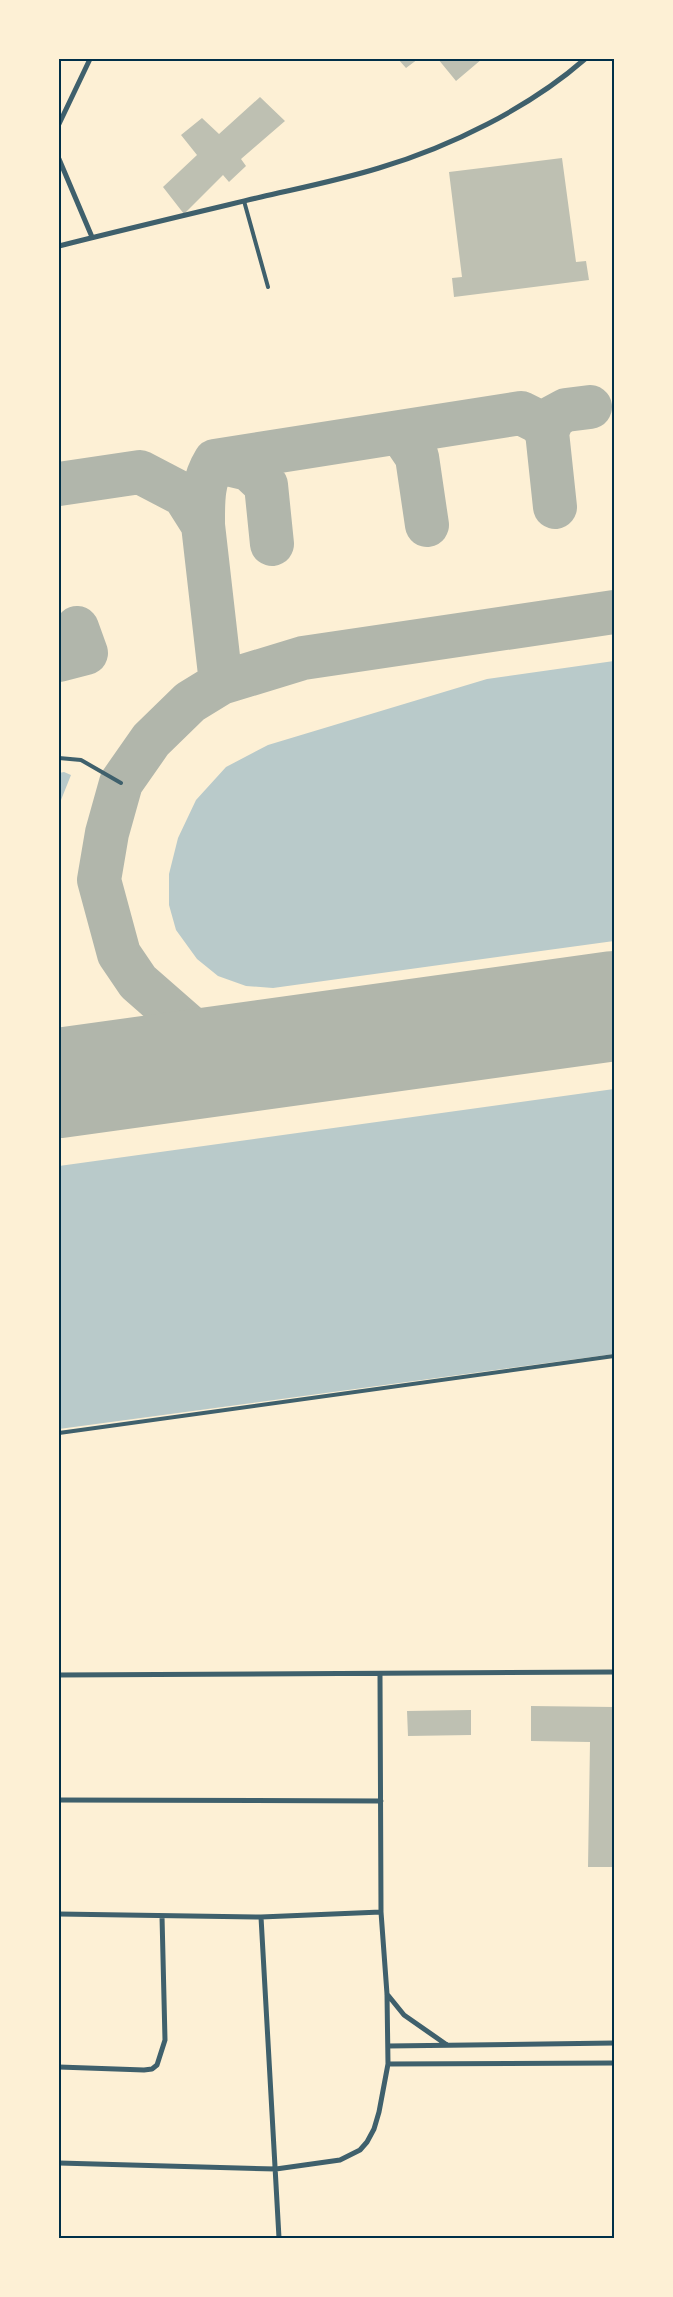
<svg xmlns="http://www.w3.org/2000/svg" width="673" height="2297" font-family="'Nunito Sans',sans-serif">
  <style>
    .green { fill: #b9caca }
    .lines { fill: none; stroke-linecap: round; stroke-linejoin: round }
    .taxiway { stroke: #b1b6ab; stroke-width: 44 }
    .runway { stroke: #b1b6ab; stroke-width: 110 }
    .building { fill: #bec0b2 }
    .service { stroke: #3f606c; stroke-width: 4 }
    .minor { stroke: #3f606c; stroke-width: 5 }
    .neatline { fill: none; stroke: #003049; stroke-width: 2 }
  </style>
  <rect width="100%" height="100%" fill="#fdf0d5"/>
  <path class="green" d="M614,661v280l-341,47 -27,-2 -28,-10 -21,-17 -21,-29 -7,-25v-31l9,-36 18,-38 30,-33 42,-22 219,-66z
    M64,772l7,3 -12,30v-32z
    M614,1089v265l-555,75v-263z"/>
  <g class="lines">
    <path class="taxiway" d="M400,432l17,25 10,68
      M547,432l6,-15 13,-7 24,-3
      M215,461l34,8 17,16 6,59
      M59,484l81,-12 44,23 19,30 18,158
      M203,525c0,-24 -1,-43 12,-64l306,-48 18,9 8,10 8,75
      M59,660l27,-7 -9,-25
      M278,1052l-84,-21 -56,-49 -19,-28 -20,-74 8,-47 14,-50 30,-43 39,-38 31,-19 82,-25 311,-46"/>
    <path class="runway" d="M59,1083l555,-77"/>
  </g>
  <path class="building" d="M398,59h20l-12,9z
    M438,59h44l-26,22z
    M260,97l25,24 -44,38 5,7 -17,16 -6,-7 -39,39 -21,-27 34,-32 -16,-20 21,-17 17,16z
    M562,158l14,104 10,-1 3,19 -135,17 -2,-19 10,-1 -13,-105z
    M531,1706l83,1v160h-26l2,-125 -59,-1z
    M471,1710v25l-63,1 -1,-25z"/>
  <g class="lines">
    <path class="service" d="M244,201l24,86
      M59,758l22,2 40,23
      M59,1433l555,-77"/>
    <path class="minor" d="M59,124l31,-65
      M59,159l33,78
      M59,246c67,-17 135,-33 202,-49 39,-9 79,-17 118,-29 71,-21 150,-60 206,-109
      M59,1675l555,-3
      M59,1800l322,1
      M59,1914l202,3 120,-5
      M261,1917l18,321
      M387,1994l17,21 43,30
      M388,2046l226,-3
      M388,2064l226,-1
      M59,2067l85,3 8,-1 5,-4 8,-25 -3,-124
      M59,2163l217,6 64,-9 20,-10 7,-8 7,-13 5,-17 9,-48 -1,-70 -6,-82 -1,-237"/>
  </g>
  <rect width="673" height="2297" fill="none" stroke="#fdf0d5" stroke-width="120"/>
  <rect x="60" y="60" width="553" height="2177" class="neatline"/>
</svg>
